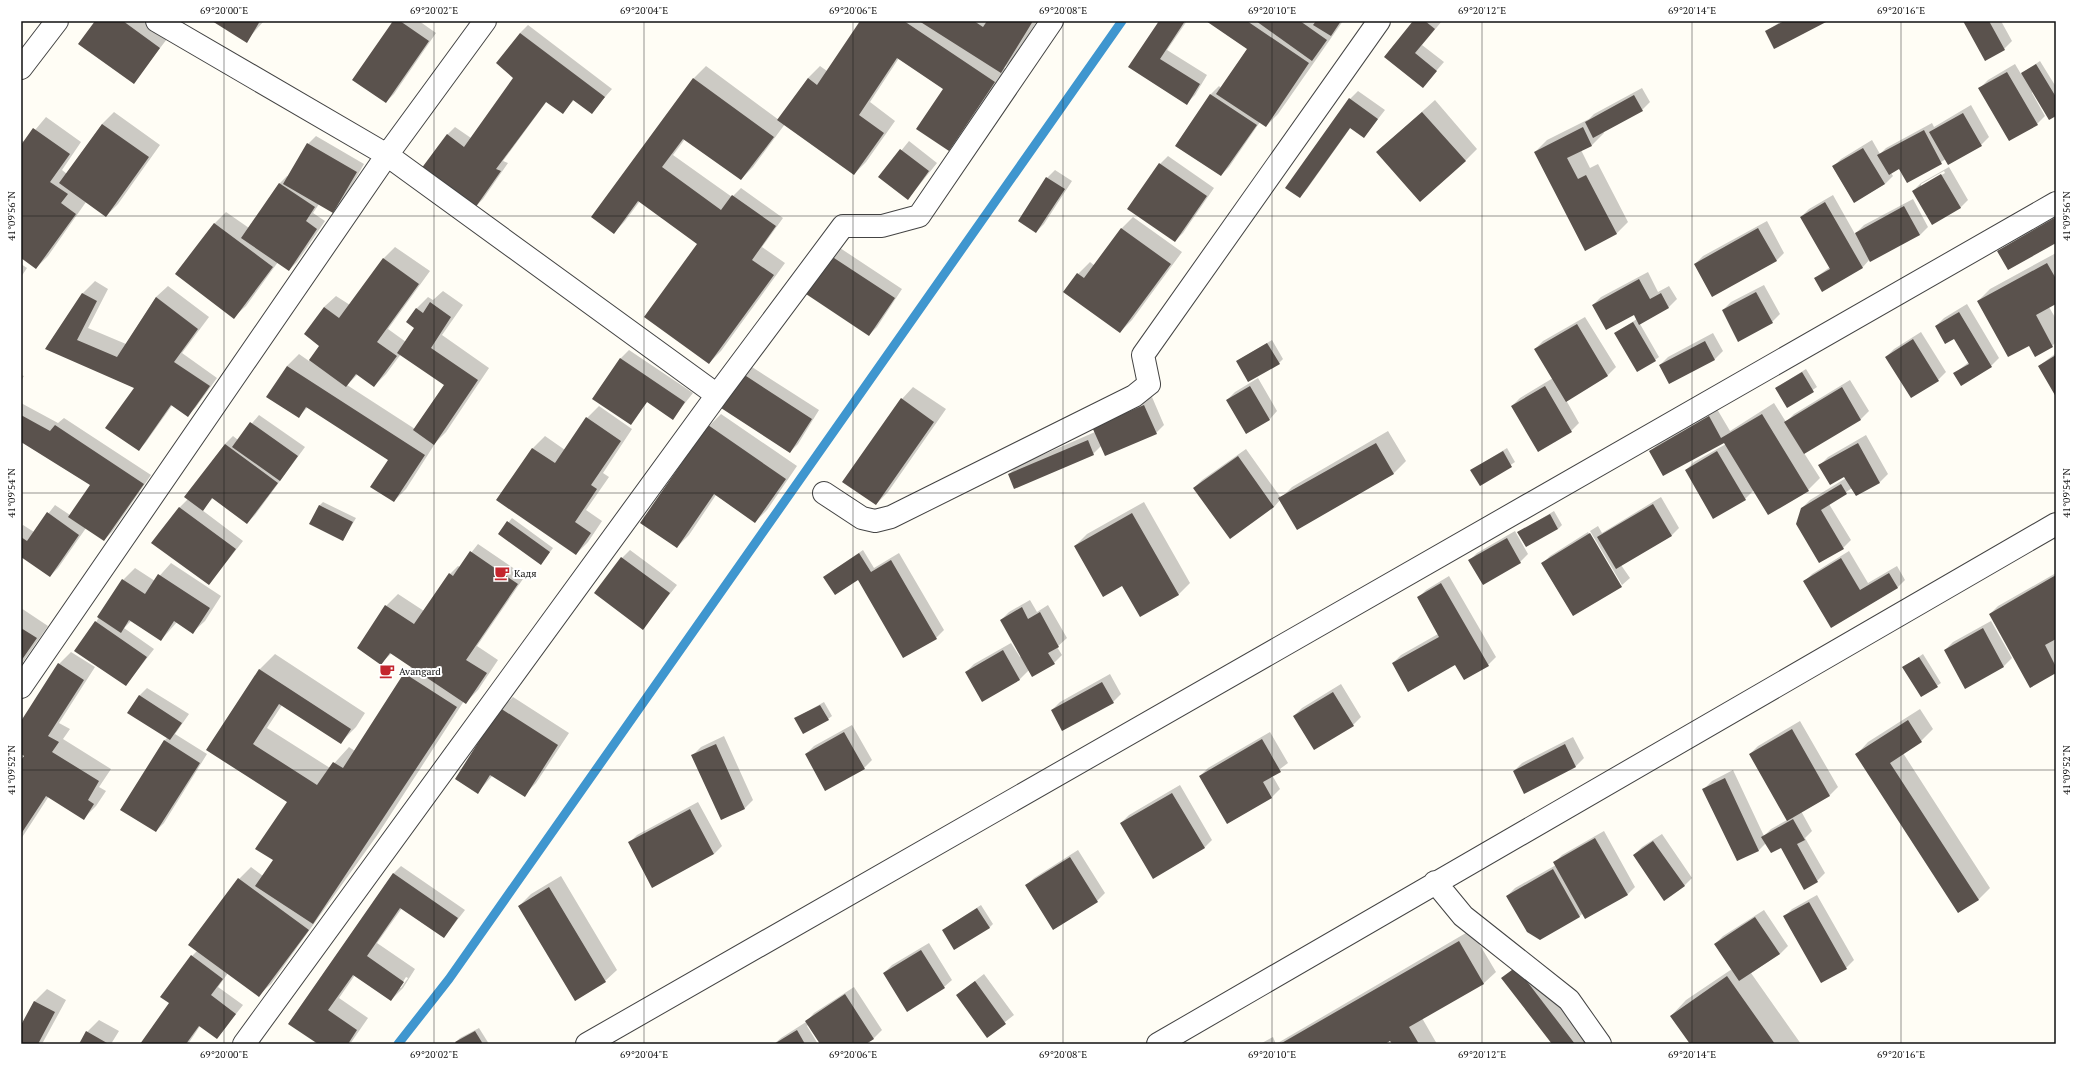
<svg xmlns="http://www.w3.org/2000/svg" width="2077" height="1065" font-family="'PT Serif',serif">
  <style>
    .shadow { fill: #0003; fill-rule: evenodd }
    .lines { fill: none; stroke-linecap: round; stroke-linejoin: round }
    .stream { stroke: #3f96cf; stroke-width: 9 }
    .building { fill: #5a524d }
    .minor-casing { stroke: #444; stroke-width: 24 }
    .minor { stroke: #fff; stroke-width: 22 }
    .ticks { fill: none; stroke: #111; stroke-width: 1; stroke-opacity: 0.45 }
    .labels { text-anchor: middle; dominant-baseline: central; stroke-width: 4; stroke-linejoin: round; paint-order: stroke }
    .poi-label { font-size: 10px; fill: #111; stroke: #fff; text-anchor: start }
    .neatline { fill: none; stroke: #111; stroke-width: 1.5 }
    .ticks-label { font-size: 10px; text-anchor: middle; fill: #111 }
  </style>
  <rect width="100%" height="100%" fill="#fffdf5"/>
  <path class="shadow" d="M96,21h46l25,18 -33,43z
    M214,21h50l-18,20z
    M394,21h25l17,12 -42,61 -8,8z
    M861,21h176l-24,38 -9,9 2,1 -45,68 -12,12 -5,-61 -45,-30 -29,44 25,19 -29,41 -12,12 -69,-50 -32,43 -12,12 -56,-40 -12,16 59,42 9,-9 42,30 -21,29 23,16 -64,88 -12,12 -11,-119 -58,-43 -15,20 -11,12 -22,-16 102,-139 12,-12 73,54 29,-42 12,-12 7,5z
    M1161,21h26l-20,29 40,25 -12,20 -8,8 -57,-36z
    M1208,21h135l-65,93 -12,12 -6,-4 -31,45 -8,8 -45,-30 35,-51 8,-8 2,2 27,-40z
    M1414,21h28l-20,24 22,17 -14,16 -45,-22z
    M1782,21h44l-60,10z
    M1964,21h37l11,20 -8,8z
    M528,25l84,64 -20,23 -18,-12 -11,12 -16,-11 -44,60 5,2 -25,36 -8,8 -28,-72 8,-8 16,11 44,-60 5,-45z
    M2040,61l16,26v28l-23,-23 -1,1 13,23 -8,8 -57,-36 8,-8 27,-16 6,10z
    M1642,88l8,14 -8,8 -39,21 1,2 -12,12 -11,5 9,18 8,-4 30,58 -12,12 -81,-82 12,-12 42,-21 5,-5z
    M1358,91l27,19 -21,27 -13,-10 -44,62 -8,8 51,-98z
    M1435,100l42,49 -12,12 -88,-9z
    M1971,105l18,32 -8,8 -35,14 -38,23 -9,-14 -8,5 2,3 -8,8 -31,18 -21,-35 8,-8 31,-19 8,14 6,-6 46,-25 2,4z
    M114,112l46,33 -42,59 -12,12 -20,-14 -38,54 -12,12 -15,-11v-117l4,2 21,-25 35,25 -19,28 5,4 35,-50z
    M316,136l48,28 -23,40 -8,8 -14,-8 -6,9 12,8 -28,41 -8,8 -11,-8 -32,44 -12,11 -20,-93 12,-12 23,16 30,-44 8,-8 2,1 19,-33z
    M909,141l28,22 -29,36 -28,-22z
    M1168,156l46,32 -31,45 -8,8 -15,-77z
    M1949,167l19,33 -8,8 -47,-17 8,-8zM1944,171l1,2 -24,14v-3z
    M1055,170l17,11 -28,43 -8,8 11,-54z
    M1833,195l22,39 9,-9 49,-26 15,28 -8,8 -50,24 -8,9 -47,10 15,-11 -29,-50 8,-8z
    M2056,215v27l-58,10 40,-27z
    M1133,217l49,35 -50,68 -12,12 -42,-58 12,-12 5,4 26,-37z
    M1767,221l17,32 -8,8 -81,3 8,-8z
    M395,247l35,24 -42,58 18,13 9,-14 1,-19 12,-12 5,3 10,-9 20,14 -21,30 47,33 -43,64 -10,10 -30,47 -12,12 -5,-41 -81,-53 -10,10 -11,-51 12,-12 10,7 12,-16 3,-38 12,-11 14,9 34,-47zM401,354l44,30 -30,45 -68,-44 11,-11 16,12 12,-12z
    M840,248l62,41 -25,38 -8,8 -37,-79z
    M2056,253v50l-7,4 7,12v23l-4,4 -23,-2 -51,-43 12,-12z
    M21,264l6,4 -6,9z
    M1648,272l10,20 11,-6 8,13 -8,8 -29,17 19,33 -4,3 -40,-27 22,-14 -3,-6 -41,-8 8,-8z
    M95,281l13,8 -20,39 38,16 30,-47 12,-11 41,31 -27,36 35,25 -21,29 -8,8 -15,-11 -27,38 -7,8 -4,-62 -89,-40 37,-55z
    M1764,285l16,29 -8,8 -49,-12 8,-8z
    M1967,304l32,54 -8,8 -36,7 14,-11 -15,-25 -18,-11 8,-8z
    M1585,317l31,50 -8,8 -42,25 13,23 -8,8 -33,19 -26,-44 8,-8 33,-20 -18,-29 8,-8z
    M1921,332l25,40 -8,8 -52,-23 8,-8z
    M1713,333l10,18 -8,8 -45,24 -10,-18 8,-8z
    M1272,340l11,19 -4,4 -42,-2z
    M629,350l64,43 -20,25 -25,-17 -18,23 -36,-26 27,-40z
    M2056,353v42l-17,-29z
    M752,367l67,43 -21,34 -8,8 -46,-77z
    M1806,369l11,18 -30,20 -11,-19z
    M21,375l3,1 -3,5z
    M1258,378l19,33 -7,8 -43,-19 8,-8z
    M1850,380l19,31 -8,8 -57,34 16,25 -12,12h-54l-9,9 -59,-29 8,-8 32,-18 -2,-3 -73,10 8,-8 58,-34 13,22 44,-28 12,19 8,-8z
    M913,387l33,22 -58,83 -12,12 26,-105z
    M1152,397l12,28 -8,8 -55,13 -8,8 -84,20 8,-8 78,-34 6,-13z
    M21,403l37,20 6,-5 87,57 -39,57 -8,8 -18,-12 -28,40 -8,8 -29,-20v-29l2,-2 11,7 21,-27 15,10 21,-30 -70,-44z
    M599,406l33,23 -29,44 6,4 -23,33 16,11 -14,21 -12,12 -79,-54 36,-52 12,-12 20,14 22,-32z
    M721,414l76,52 -30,44 -12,12 -39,-27 -27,40 -12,12 32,-121z
    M259,415l46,32 -50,68 -8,8 -34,-25 -11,12 41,31 -34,43 -30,-76 9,-9 -2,-2 39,-53 8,-8 5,4z
    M1388,431l18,30 -12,12 -97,56 -17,-29 -6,7 -80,-19 8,-8 44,-31 35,49 11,-11z
    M1866,435l22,39 -8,8 -24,13 -4,-7 -23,16 22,36 -8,8 -41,-40 8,-8 36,-22 -2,-3 -24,-10 8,-8z
    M1507,448l8,14 -35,23 -8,-15z
    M1661,497l18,31 -8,8 -50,29 9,13 -8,7 -32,-54 8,-5 4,7z
    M323,502l33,16 -13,22 -24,-34z
    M1144,502l46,81 -12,12 -56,-10 -47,-39 12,-12z
    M1554,511l8,14 -4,4 -40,4z
    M512,518l41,30 -9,12 -45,-26z
    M1515,531l13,23 -8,8 -51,-1 8,-8z
    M1588,532l32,53h2l-49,30 -31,-51 8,-8z
    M478,544l47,32 -48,70 21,14 -20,30 -12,12 -2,-1 -86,133 -107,150 -12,11 -31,-22 -10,14 25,18 -26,33 -17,-12 -12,18h-47l29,-41 22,-47 6,-6 41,-71 12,-12 12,9 11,-16 14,-58 -80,-52 51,-80 16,-16 90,59 -9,14 -15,15 -59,-37 -15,23 63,40 19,-21 6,4 50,-78 7,-7 -20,-13 -11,10 5,-57 12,-12 26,17 26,-37 8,-8 2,1z
    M630,550l47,35 -34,43 -21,-70z
    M863,550l11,18 25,-15 45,77 -8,8 -75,-61h-37z
    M1849,551l19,32 29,-17 8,14 -8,8 -65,39 -28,-45 8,-8z
    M171,563l50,33 -16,25 -12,11 -16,-10 -16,18 -30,-19 -7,7 30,21 -28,36 -30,-63 27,-42 12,-12 20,13z
    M2056,573v65l-2,1 2,5v28l-66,-58 8,-8z
    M1449,576l47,81 -8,8 -95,-2 8,-8 37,-21 -20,-36 8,-8z
    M1030,600l7,12 11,-7 19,33 -10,9 5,8 -8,8 -25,7 -9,9 -38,21 -16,-28 8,-8 37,-21 9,14 1,-1 -20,-36 8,-8z
    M21,608l27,18 -27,39z
    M1991,621l21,37 -8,8 -39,21 -20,-37 8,-8z
    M71,652l24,15 -36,56 11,6 -7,10 48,30 -12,18 7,4 -10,15 -12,12 -35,-22 -28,43v-77l4,-7 -4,-2v-30l38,-59z
    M1923,654l18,29 -19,13 -18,-29z
    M1110,674l11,20 -8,8 -61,8 8,-8z
    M1341,684l20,33 -8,8 -59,-9 8,-8z
    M147,688l42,26 -14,20 32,20 -43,69 -8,8 8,-90 4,-4 -29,-41z
    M513,697l56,36 -33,50 -12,12 -31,-20 -15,17 23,-83z
    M824,702l8,14 -4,3 -32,-1z
    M1920,709l13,20 -12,12 -18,12 87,135 -12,12 -121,-146 11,-12z
    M1800,721l38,66 -8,8 -29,16 11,20 -7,7 20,35 -8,8 -36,-34 -15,-4 -7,7 -22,10 -33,-71 8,-8 21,-11 31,66 7,-7 16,-9 -37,-66 8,-8z
    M852,725l20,35 -8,8 -58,-14 8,-8z
    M1270,732l18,31 -16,12 8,14 -8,8 -44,26 -28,-47 8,-8z
    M724,736l29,64 -8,8 -23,11 -29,-64 8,-8z
    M1573,737l11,21 -8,8 -51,26 -11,-21 8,-8z
    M1180,785l32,55 -8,8 -83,-25 8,-8z
    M698,802l24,44 -8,8 -85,-11 8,-8z
    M1604,831l31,56 -8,8 -44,18 -4,4 -72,-21 8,-8 41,-23 -2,-2 8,-8z
    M1662,834l30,44 -8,8 -50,-31 8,-8z
    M1078,850l27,43 -8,8 -44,27 -27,-42 8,-8z
    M401,866l64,44 -21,27 -42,-29 -25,35 38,26 -12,19 -12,12 -36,-25 -16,23 29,20 -18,26h-30l-31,-21 104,-149zM406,977l2,1 -7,10h-2z
    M561,876l56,94 -12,11 -86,-75 12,-12z
    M1817,895l37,65 -8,8 -62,-51 8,-8z
    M981,905l12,19 -4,4 -46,2z
    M1764,910l24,36 -8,8 -29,19 50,71h-110l-20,-28 15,-16 46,-31 -17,-25 8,-8z
    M1471,930l25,42 -12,11 -62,35 15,26h-44l-3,-4 -7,4h-123l13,-7 3,7z
    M929,943l23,37 -8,7 -60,-14 8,-8z
    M1524,960l65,84h-36l-50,-66z
    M984,974l30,41 -27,21 -30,-41z
    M854,987l28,43 -8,8 -10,6h-43l-13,-19 -1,1 11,18h-44l7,-6 25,-16 8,-9z
    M47,989l19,11 -24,44h-21v-17l14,-26z
    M99,1020l20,11 -8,13h-31l7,-12z
    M479,1028l10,16h-31l-2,-2 4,-4z"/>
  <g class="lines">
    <path class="stream" d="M398,1044l51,-65 673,-958"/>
  </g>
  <path class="building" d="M95,21h28l37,27 -26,36 -56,-40z
    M212,21h48l-13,22z
    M393,21h7l29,20 -43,62 -34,-23z
    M860,21h44l91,61 -46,69 -33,-22 27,-40 -46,-31 -38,57 25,18 -30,42 -77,-55 31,-42 9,7z
    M919,21h55l9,6 4,-6h46l-32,52z
    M1159,21h26l-25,38 40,25 -13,21 -59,-38z
    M1206,21h41l62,42 -43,64 -50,-33 31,-45z
    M1256,21h44l27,19 -15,21z
    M1316,21h25l-10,15 -18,-11z
    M1413,21h12l10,8 -20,24 22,18 -14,17 -39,-31z
    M1784,21h44l-54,28 -9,-18z
    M1963,21h26l16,29 -20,11z
    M520,33l85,64 -13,17 -19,-14 -10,14 -17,-12 -50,67 5,2 -26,37 -54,-39 26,-35 17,13 49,-69 -17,-15z
    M2036,64l20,33v19l-7,4 -28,-47z
    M2007,72l31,53 -29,16 -31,-53z
    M693,78l81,59 -33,43 -58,-41 -21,28 59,43 11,-15 44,31 -24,34 22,15 -65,89 -65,-47 53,-73 -59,-43 -24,33 -23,-17z
    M1210,94l47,31 -36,51 -46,-30z
    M1634,95l9,16 -50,27 -8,-16z
    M1349,98l29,21 -14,19 -14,-10 -50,70 -15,-10z
    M1422,112l44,49 -46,41 -44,-50z
    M1963,113l19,33 -34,19 -19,-33z
    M102,124l47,33 -43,60 -47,-34z
    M1583,127l9,19 -25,12 11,21 8,-4 31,59 -32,17 -51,-99z
    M33,128l37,26 -20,28 18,12 -7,9 15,11 -40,55 -15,-11v-113z
    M1924,130l18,34 -35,19 -8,-14 -10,6 -12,-20z
    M307,143l50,29 -24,41 -50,-29z
    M1863,148l22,36 -31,19 -22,-37z
    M900,149l29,22 -21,29 -30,-23z
    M1159,163l48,33 -32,46 -48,-33z
    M1941,174l20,34 -29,17 -20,-34z
    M1046,177l19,12 -29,44 -18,-12z
    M279,183l36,24 -9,14 11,8 -28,42 -48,-33z
    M1825,202l38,66 -41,24 -8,-14 16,-9 -30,-52z
    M1904,206l16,29 -50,27 -15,-29z
    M2056,217v26l-48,27 -11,-19z
    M214,223l59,44 -39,52 -59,-45z
    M1121,228l50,36 -51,69 -57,-41 14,-19 7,5z
    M1758,228l19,33 -65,36 -18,-33z
    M831,256l64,42 -26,38 -63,-42z
    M383,258l36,26 -42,58 20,14 -23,31 -18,-13 -10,13 -37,-27 10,-14 -15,-12 20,-27 15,11z
    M2047,263l8,14 1,-1v28l-20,11 17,32 -18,10 -6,-11 -21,11 -31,-56z
    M1639,279l11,20 11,-6 8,15 -30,17 -5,-10 -28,15 -14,-25z
    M1756,292l17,31 -35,19 -16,-32z
    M82,293l15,8 -20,39 40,17 39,-60 42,32 -24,33 36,24 -22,31 -17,-12 -32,46 -34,-23 29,-40 -89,-39z
    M430,302l21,15 -20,31 47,32 -44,65 -21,-15 31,-45 -47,-32 17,-25 -8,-6 10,-14 7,5z
    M1959,312l33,55 -31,19 -8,-13 16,-9 -15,-25 -9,5 -10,-18z
    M1633,322l23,39 -19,11 -23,-39z
    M1577,324l31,52 -42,26 -32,-53z
    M1913,339l26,42 -28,17 -26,-41z
    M1705,341l10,19 -46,24 -10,-19z
    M1267,343l13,21 -32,18 -12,-21z
    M2056,355v42l-18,-31z
    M620,358l65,44 -12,18 -26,-18 -16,23 -39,-26z
    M287,366l138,89 -31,47 -24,-15 18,-27 -82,-53 -7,11 -33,-21z
    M1802,372l12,20 -27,16 -12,-20z
    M743,374l69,45 -22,34 -69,-45z
    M1250,386l20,34 -24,14 -20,-34z
    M1545,386l27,46 -34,20 -27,-46z
    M1842,387l19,33 -57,34 -20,-32z
    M901,398l33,24 -58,83 -34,-23z
    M1144,405l13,29 -52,22 -13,-29z
    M1762,414l47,77 -41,24 -44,-72 -61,33 -14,-25 60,-35 12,22z
    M21,415l29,16 5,-6 89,59 -40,57 -36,-24 22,-32 -69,-43z
    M586,417l35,24 -30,44 6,4 -22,33 16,11 -15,22 -80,-55 36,-52 23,15z
    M250,422l48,34 -18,25 -48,-34z
    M708,425l78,54 -31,44 -41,-29 -37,54 -37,-25z
    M1088,440l6,15 -80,34 -6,-15z
    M1376,443l18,31 -97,56 -19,-32z
    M1858,443l22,40 -24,13 -12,-19 -14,8 -12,-20z
    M225,444l53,39 -31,41 -35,-26 -9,13 -19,-14z
    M1503,451l9,16 -32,19 -10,-16z
    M1717,451l29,49 -33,19 -28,-49z
    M1238,456l36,51 -44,32 -37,-51z
    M1841,484l6,10 -26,16 23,39 -25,14 -23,-39 5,-16z
    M1653,504l19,32 -56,33 -19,-32z
    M319,505l34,17 -10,19 -34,-17z
    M179,507l57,42 -27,36 -58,-42z
    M47,512l32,23 -29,42 -29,-20v-20l6,4z
    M1132,513l47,82 -39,22 -18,-31 -19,11 -29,-51z
    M1550,514l8,15 -32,18 -9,-15z
    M507,521l43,31 -9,13 -43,-31z
    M1590,533l32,54 -49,29 -32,-53z
    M1507,538l14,25 -38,22 -15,-25z
    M470,551l48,33 -52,76 21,13 -21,31 -76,-51 -9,12 -24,-17 28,-43 29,19 35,-51 4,3z
    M859,553l12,19 20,-12 46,79 -34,19 -45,-78 -23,15 -12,-18z
    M621,557l49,36 -27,37 -49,-37z
    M1841,558l19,32 29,-17 9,15 -67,40 -28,-47z
    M158,574l52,34 -17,26 -19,-13 -13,20 -32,-21 -8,13 -24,-16 25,-38 23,15z
    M2056,575v64l-11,6 11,22v6l-26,15 -41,-74z
    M1441,583l48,83 -25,14 -9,-15 -47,27 -16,-29 47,-26 -22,-40z
    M1022,607l6,12 12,-7 19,35 -11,6 7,11 -23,13 -32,-57z
    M95,621l52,36 -21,29 -52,-35z
    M21,628l16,10 -16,23z
    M1983,628l21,39 -39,22 -21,-39z
    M1003,650l17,30 -38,22 -17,-30z
    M1919,657l19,30 -17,10 -19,-30z
    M58,663l26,17 -36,56 11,6 -7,10 47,29 -11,19 6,4 -10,16 -38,-24 -25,38v-74l3,-4 -3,-2v-33z
    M259,669l92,60 -10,15 -62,-40 -26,40 64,41 16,-23 10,6 61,-95 53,34 -144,217 -58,-38 18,-26 -18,-11 32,-47 -81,-52z
    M1102,682l12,21 -52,28 -11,-21z
    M1333,692l21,34 -40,24 -21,-34z
    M139,695l43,28 -12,17 -43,-27z
    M820,705l9,15 -26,14 -9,-16z
    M500,708l58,37 -33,52 -35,-22 -12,19 -23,-15z
    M1908,720l14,22 -32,21 89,137 -21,13 -103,-159z
    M1792,729l38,67 -43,25 -38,-67z
    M844,732l21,37 -40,22 -20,-37z
    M1262,739l19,33 -18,10 9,16 -45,26 -28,-48z
    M164,740l36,23 -44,69 -36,-22z
    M716,744l29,65 -24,11 -30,-65z
    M1565,744l11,23 -52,27 -11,-23z
    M1725,778l34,73 -22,10 -35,-72z
    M1172,793l33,55 -52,31 -33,-56z
    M690,809l24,45 -62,34 -24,-46z
    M1793,819l12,21 -8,4 21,38 -14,8 -23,-42 -10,5 -10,-16z
    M1595,838l33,57 -43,24 -32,-57z
    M1653,841l32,45 -21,15 -31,-46z
    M1070,857l28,45 -45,28 -28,-45z
    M1553,869l27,48 -40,23 -13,-8 -21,-36z
    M393,873l65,45 -14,20 -44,-30 -33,48 37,26 -13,19 -38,-26 -25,35 29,20 -9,14h-30l-30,-20z
    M238,878l71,52 -50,67 -71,-52z
    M549,887l57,95 -31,19 -57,-95z
    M1809,902l38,67 -26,14 -38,-67z
    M977,908l13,20 -36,22 -12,-20z
    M1755,917l25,37 -41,27 -25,-37z
    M1459,941l25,43 -75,43 10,17h-27l-2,-3 -5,3h-105z
    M921,950l24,38 -38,24 -24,-39z
    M191,955l32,24 -12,16 25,19 -19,25 -18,-13 -13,18h-46l29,-41 -9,-6z
    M1516,967l59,77h-23l-51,-66z
    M1727,976l48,68h-85l-20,-28z
    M975,981l31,43 -19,14 -31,-43z
    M845,994l29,45 -8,5h-46l-15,-23z
    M34,1001l21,11 -17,32h-17v-19z
    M797,1030l8,14h-31z
    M86,1031l21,12v1h-28z
    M475,1031l8,13h-27l-1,-2z"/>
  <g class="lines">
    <g class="minor-casing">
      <path id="minor" d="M157,21l230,134 330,240
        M21,68l36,-47
        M824,493l38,25 13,3 16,-4 243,-121 15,-12 -6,-29 236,-334
        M21,687l366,-532 98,-134
        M1435,882l28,34 106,84 31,44
        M244,1044l473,-649 126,-169h39l37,-10 133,-195
        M587,1044l1469,-841
        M1158,1044l898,-520"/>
    </g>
    <use href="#minor" class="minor"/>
  </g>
  <path class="ticks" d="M224,21v1023M434,21v1023M644,21v1023M853,21v1023M1063,21v1023M1272,21v1023M1482,21v1023M1692,21v1023M1901,21v1023M21,216h2035M21,493h2035M21,770h2035"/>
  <defs>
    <g id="cafe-bare" transform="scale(1.2)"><path d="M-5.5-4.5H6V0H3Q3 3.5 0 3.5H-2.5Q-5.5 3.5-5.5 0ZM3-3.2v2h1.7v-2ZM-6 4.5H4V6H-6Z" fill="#c4262e" stroke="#fff" stroke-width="2.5" paint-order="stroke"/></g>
  </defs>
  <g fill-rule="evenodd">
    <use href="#cafe-bare" x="502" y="573"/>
    <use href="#cafe-bare" x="387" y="671"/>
  </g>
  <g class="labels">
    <g class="poi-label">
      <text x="514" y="573">Кадя</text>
      <text x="399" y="671">Avangard</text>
    </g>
  </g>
  <rect width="2077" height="1065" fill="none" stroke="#ffffff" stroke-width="44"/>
  <rect x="22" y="22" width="2033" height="1021" class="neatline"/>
  <g class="ticks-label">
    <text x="224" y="14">69°20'00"E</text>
    <text x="434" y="14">69°20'02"E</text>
    <text x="644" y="14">69°20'04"E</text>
    <text x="853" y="14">69°20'06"E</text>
    <text x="1063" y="14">69°20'08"E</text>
    <text x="1272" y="14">69°20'10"E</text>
    <text x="1482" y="14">69°20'12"E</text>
    <text x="1692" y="14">69°20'14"E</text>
    <text x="1901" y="14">69°20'16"E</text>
    <text transform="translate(11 216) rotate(-90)" y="4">41°09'56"N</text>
    <text transform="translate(2066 216) rotate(-90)" y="4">41°09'56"N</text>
    <text transform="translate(11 493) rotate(-90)" y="4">41°09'54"N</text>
    <text transform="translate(2066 493) rotate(-90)" y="4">41°09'54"N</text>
    <text transform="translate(11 770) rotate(-90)" y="4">41°09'52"N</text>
    <text transform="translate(2066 770) rotate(-90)" y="4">41°09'52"N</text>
    <text x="224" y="1058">69°20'00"E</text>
    <text x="434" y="1058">69°20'02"E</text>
    <text x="644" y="1058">69°20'04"E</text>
    <text x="853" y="1058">69°20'06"E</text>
    <text x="1063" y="1058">69°20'08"E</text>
    <text x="1272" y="1058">69°20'10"E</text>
    <text x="1482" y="1058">69°20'12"E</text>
    <text x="1692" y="1058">69°20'14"E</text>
    <text x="1901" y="1058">69°20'16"E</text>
  </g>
</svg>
